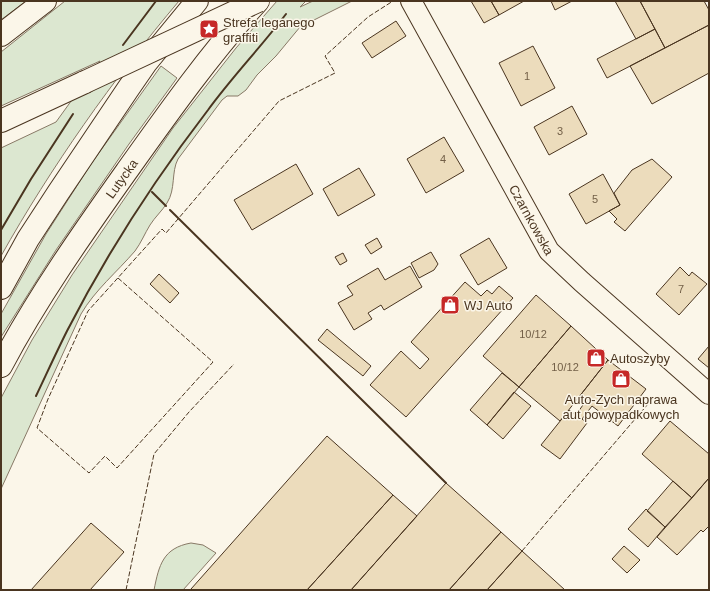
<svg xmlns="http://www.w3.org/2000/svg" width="710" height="591" font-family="Arial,sans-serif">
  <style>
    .green { fill: #dce7d0; stroke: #887966 }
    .building { fill: #ecdcbc; stroke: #4a3520 }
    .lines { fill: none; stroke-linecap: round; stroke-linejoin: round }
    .street-casing { stroke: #4a3520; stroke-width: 22 }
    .secondary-casing { stroke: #4a3520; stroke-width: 24 }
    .primary-casing { stroke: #4a3520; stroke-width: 24 }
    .street { stroke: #fbf6e9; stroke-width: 20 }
    .secondary { stroke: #fbf6e9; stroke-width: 22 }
    .primary { stroke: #fbf6e9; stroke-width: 22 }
    .secondary-bridge-casing { stroke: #4a3520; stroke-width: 24; stroke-linecap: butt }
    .secondary-bridge { stroke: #fbf6e9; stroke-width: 22 }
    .fence { stroke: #4a3520; stroke-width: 1; stroke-dasharray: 5 2; stroke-linecap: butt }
    .wall { stroke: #4a3520; stroke-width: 2 }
    .labels { text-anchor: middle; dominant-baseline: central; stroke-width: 3; stroke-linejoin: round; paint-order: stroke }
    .number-label { font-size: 11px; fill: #725f47 }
    .poi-label { font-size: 13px; fill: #4a3520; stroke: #fbf6e9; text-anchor: start }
    .street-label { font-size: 13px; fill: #4a3520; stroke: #fbf6e9 }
  </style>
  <rect width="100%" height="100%" fill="#fbf6e9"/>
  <path class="green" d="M1,1h25l-25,19z
    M65,1h114c-66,78 -128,166 -178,255v-108l55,-26 44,-61 -99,45v-54z
    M277,1h29l-6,6 13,-6h39l-52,26 -24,29 -19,19 -11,15 -8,6h-11l-5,4 -44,59c-7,13 -2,30 -11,44 -5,8 -12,14 -17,22 -5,8 -9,18 -15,26 -18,21 -40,39 -54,63l-80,175v-91l31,-58 40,-65 101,-147 63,-80z
    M161,66l16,12 -48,66 -73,106 -55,87v-23l45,-80 45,-70z
    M191,543l12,2 13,8 -33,37h-29c5,-25 9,-42 37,-47z"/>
  <path class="building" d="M471,1h20l8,14 -15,8z
    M491,1h33l-25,14z
    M551,1h21l-17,9z
    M615,1h25l15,28 -19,10z
    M640,1h64l5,9v15l-44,23z
    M396,21l10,15 -34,22 -10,-15z
    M709,25v48l-57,31 -22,-38z
    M655,29l10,19 -58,30 -10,-19z
    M533,46l22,42 -34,18 -22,-43z
    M572,106l15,28 -38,21 -15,-28z
    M444,137l20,34 -38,22 -19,-34z
    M652,159l20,18 -47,54 -11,-9 3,-3 -8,-8 11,-6 -6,-12 18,-23z
    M296,164l17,30 -61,36 -18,-30z
    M359,168l16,27 -37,21 -15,-27z
    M603,174l17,31 -34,19 -17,-30z
    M377,238l5,9 -11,7 -6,-9z
    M489,238l18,30 -29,17 -18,-30z
    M431,252l7,12 -4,6 -15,8 -8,-15z
    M343,253l4,8 -7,4 -5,-8z
    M410,266l12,21 -38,23 -3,-5 -13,8 4,6 -18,11 -16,-27 15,-8 -6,-9 31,-18 7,12z
    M680,267l9,9 3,-4 15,12 -28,31 -23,-21z
    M159,274l20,19 -9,10 -20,-19z
    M465,282l16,14 6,-6 5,4 7,-8 14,12 -107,119 -36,-32 31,-34 19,18 9,-10 -18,-17z
    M536,295l35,31 -52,61 -36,-31z
    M571,326l37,34 -48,61 -41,-34z
    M327,329l44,37 -8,10 -45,-36z
    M709,346v22l-11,-9z
    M608,360l38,29 -28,37 -26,-20 -10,13 5,4 -27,36 -19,-14 28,-35 7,5 9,-13 -6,-5z
    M502,373l17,14 -32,38 -17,-15z
    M514,392l17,14 -28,33 -16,-14z
    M670,421l39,33v24l-17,20 -50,-44z
    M327,436l66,59 -86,95h-114l-2,-1z
    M709,478v49h-1l-5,5 -2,-2 -24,25 -20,-18z
    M673,481l19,17 -27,29 -18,-16z
    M446,483l55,49 -52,58h-98z
    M393,495l24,21 -66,74h-44z
    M646,509l19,18 -17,20 -20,-18z
    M91,523l33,29 -34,38h-59z
    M501,532l21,19 -35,39h-38z
    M624,546l16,14 -13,13 -15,-14z
    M522,551l43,39h-78z"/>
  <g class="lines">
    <g class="street-casing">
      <g id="street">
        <path id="s1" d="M411,1l138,250 33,31 127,112"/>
      </g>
    </g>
    <g class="secondary-casing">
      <path id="secondary" d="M1,35l44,-34
        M1,121l84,-39"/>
    </g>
    <g class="primary-casing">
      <g id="primary">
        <path d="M1,288l27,-49 30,-46 70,-104 18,-26 51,-62"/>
        <path id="s2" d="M1,366c36,-68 81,-132 125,-194 42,-59 83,-117 132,-171"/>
      </g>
    </g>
    <use href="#street" class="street"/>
    <use href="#secondary" class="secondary"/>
    <use href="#primary" class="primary"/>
    <g class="secondary-bridge-casing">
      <path id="secondary-bridge" d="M85,82l173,-81"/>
    </g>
    <use href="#secondary-bridge" class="secondary-bridge"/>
    <path class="fence" d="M118,278l95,84 -96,106 -12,-12 -16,17 -52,-45 11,-29 40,-88 74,-82 4,4 113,-132 56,-28 -10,-17 43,-39 25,-16
      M522,551l132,-154
      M126,590l28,-136 35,-42 45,-48"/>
    <path class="wall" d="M123,45l33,-44
      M152,192l14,14
      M170,210l276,273
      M1,230l30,-51 42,-65
      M36,396c10,-21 20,-43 31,-65 40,-78 88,-152 141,-221 24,-33 53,-63 78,-96"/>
  </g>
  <defs>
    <g id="sight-square" transform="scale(1)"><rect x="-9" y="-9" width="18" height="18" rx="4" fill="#c62828" stroke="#fbf6e9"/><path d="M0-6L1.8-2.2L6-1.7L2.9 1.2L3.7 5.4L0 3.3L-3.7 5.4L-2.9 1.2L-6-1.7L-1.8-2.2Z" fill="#fff"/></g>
    <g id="shop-square" transform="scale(1)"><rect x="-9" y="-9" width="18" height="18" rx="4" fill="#c62828" stroke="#fbf6e9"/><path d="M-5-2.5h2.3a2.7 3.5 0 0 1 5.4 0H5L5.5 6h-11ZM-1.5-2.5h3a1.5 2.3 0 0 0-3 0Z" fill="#fff"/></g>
  </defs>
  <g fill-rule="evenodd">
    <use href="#sight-square" x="209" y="29"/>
    <use href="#shop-square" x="450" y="305"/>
    <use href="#shop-square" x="596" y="358"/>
    <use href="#shop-square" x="621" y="379"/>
  </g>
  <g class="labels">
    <g class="number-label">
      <text x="527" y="76">1</text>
      <text x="560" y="131">3</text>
      <text x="443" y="159">4</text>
      <text x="595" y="199">5</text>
      <text x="681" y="289">7</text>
      <text x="533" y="334">10/12</text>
      <text x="565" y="367">10/12</text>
    </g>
    <g class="poi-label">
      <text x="223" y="22">Strefa leganego<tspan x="223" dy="15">graffiti</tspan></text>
      <text x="464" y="305">WJ Auto</text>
      <text x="610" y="358">Autoszyby</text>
      <text x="621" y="399" text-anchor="middle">Auto-Zych naprawa<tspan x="621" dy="15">aut powypadkowych</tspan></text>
    </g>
    <g class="street-label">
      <text stroke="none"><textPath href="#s2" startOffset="223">Lutycka</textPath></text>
      <text stroke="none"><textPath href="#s1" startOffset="250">Czarnkowska</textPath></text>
    </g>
  </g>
  <rect width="710" height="591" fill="none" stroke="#4a3520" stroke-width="4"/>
</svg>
